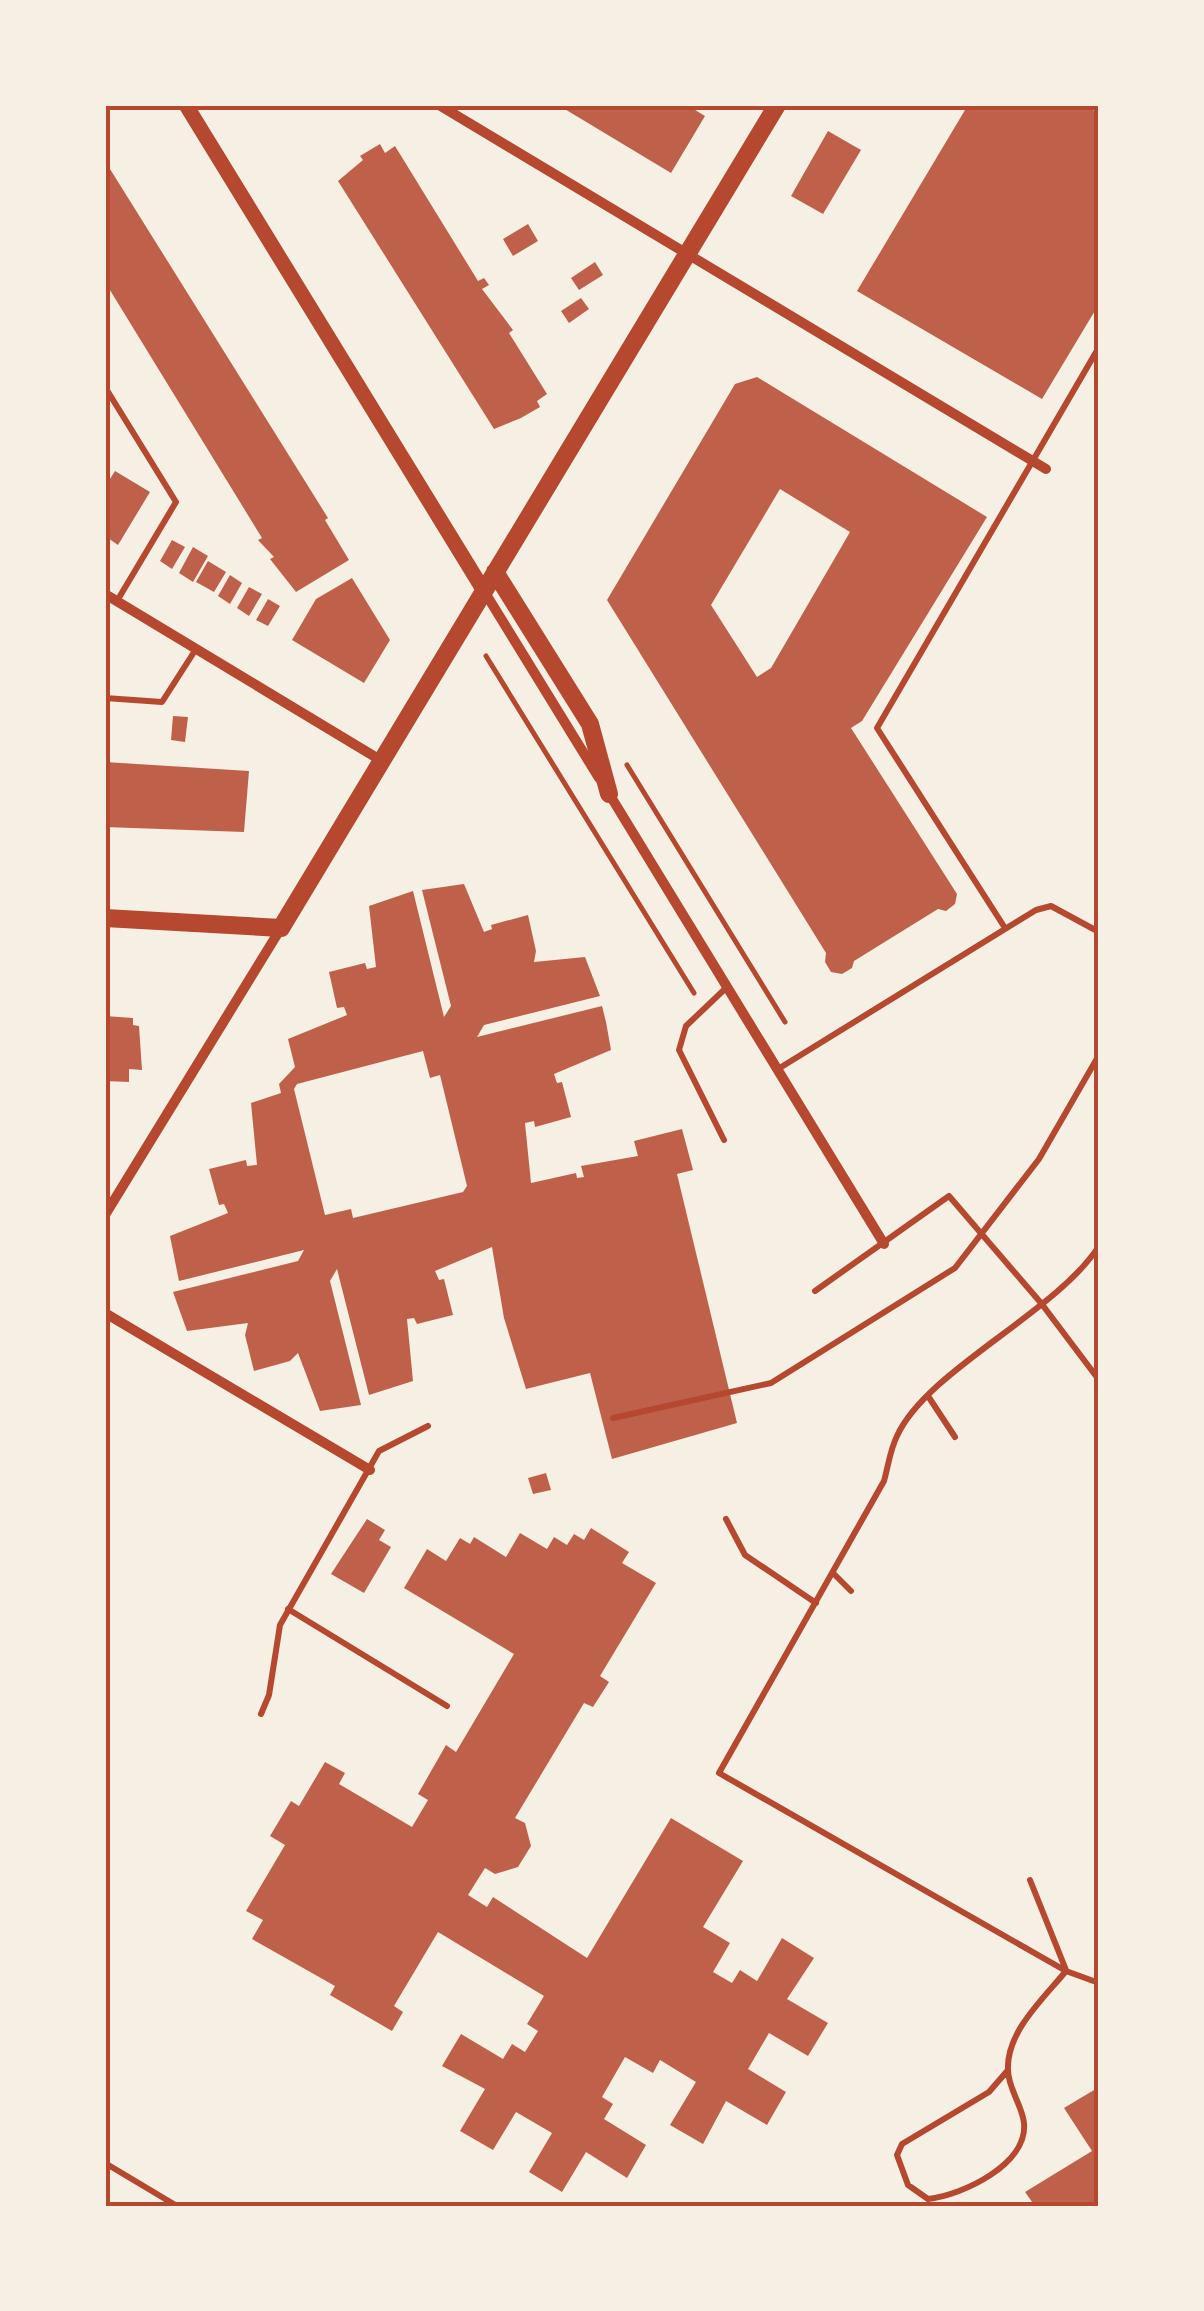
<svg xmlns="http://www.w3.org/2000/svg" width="1204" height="2311" font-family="'Fira Sans Condensed',sans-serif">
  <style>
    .building { fill: #bf614a; fill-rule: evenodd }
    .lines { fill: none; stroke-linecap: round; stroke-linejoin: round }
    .path { stroke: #b5482f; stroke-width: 5 }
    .service { stroke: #b5482f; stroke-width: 6 }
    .minor { stroke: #b5482f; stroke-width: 10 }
    .tertiary { stroke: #b5482f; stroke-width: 15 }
    .secondary { stroke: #b5482f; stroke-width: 18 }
    .neatline { fill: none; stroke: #b5482f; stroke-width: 4 }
  </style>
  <rect width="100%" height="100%" fill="#f6efe4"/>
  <path class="building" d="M558,105h129l18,11 -34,57z
    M968,105h117l14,9v190l-57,95 -185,-108z
    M828,131l33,19 -38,64 -32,-18z
    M380,144l5,9 10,-7 83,135 6,-3 5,7 -7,4 31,41 -4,3 38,61 -10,7 3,6 -19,11 -27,11 -156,-248 25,-21 -3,-4z
    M105,161l223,357 -3,2 24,40 -53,32 -26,-33 4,-2 -16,-17 4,-2 -157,-256z
    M528,224l10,17 -25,15 -10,-17z
    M595,262l8,13 -24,15 -8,-12z
    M581,298l8,11 -20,14 -8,-12z
    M757,377l230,140 -125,204 -11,7 106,166 -2,10 -9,7 -8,-2 -84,52 -2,7 -10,6 -11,-2 -6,-10 1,-9 -219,-353 128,-216zM780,489l70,43 -79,136 -14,9 -46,-72z
    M115,471l35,21 -32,53 -13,-9v-49z
    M172,540l13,7 -13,22 -12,-8z
    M193,547l15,9 -15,26 -14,-9z
    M208,561l18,11 -12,20 -18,-10z
    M230,575l12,8 -12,21 -12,-8z
    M352,578l38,62 -26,43 -72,-43 24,-41z
    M249,587l13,7 -13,22 -12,-8z
    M268,599l12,7 -12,20 -12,-6z
    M173,716l15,1 -3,25 -14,-2z
    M105,762l144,9 -5,61 -139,-5z
    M464,884l20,48 8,-3 -1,-4 37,-10 8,36 -2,11 51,-5 15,39 -116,29 -7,12 125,-31 4,16 5,28 -57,24 3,9 5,-1 9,35 -36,10 -1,-6 -9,2 6,60 45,-10 1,5 7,-1 -3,-11 57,-10 -4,-15 48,-12 11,41 -16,4 60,249 -125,36 -22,-86 -64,16 -22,-71 -12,-71 -57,24 4,9 5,-1 9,36 -36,9 -3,-6 -7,1 6,62 -44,14 -32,-126 -7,12 31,124 -41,6 -22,-58 -8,8 -36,10 -9,-36 3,-12 -61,8 -14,-39 125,-31 6,-11 -125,31 -9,-45 58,-23 -4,-9 -5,1 -10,-36 37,-9 1,6 10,-1 -6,-62 30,-10 -2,-9 16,-17 -7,-28 59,-24 -3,-8 -7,1 -8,-36 36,-9 2,6 9,-2 -7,-61 44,-15 31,126 7,-11 -29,-116zM423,1051l7,27 10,-3 27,111 -4,6 -110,26 -2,-9 -26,6 -31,-126 3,-5z
    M105,1016l28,2v7l6,1 3,44 -13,-1v13l-24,-1z
    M546,1473l5,17 -18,4 -5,-16z
    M367,1519l18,11 -6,10 12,7 -27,46 -33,-19z
    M591,1528l38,24 -7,11 34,20 -56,93 9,6 -16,25 -9,-4 -69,115 10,5 6,23 -13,21 -23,7 -10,-6 -17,27 19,12 6,-10 94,61 84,-140 72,43 -40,66 27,16 -17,29 19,11 8,-13 17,11 25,-43 32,20 -27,41 41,24 -20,33 -39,-23 -21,36 38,23 -19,33 -41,-24 -23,43 -33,-19 26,-43 -36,-22 -7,13 -28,-16 -23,40 11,7 -9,15 42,26 -19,33 -41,-26 -24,40 -33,-20 23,-39 -36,-21 -23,38 -33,-19 25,-42 -43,-23 19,-32 42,25 9,-15 13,8 13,-21 -11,-7 17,-28 -106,-64 -44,74 9,6 -11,19 -62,-36 5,-9 -83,-47 11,-19 -17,-9 39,-66 -15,-9 21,-35 8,5 26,-44 20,11 -6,11 73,43 16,-27 -10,-6 28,-49 10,7 58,-98 -110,-66 23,-39 19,12 14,-23 10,6 4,-7 32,20 14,-24 27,16 7,-12 13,8 7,-11 10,6z
    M1099,2087v119h-64l-10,-14 67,-41 -28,-43z"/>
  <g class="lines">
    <path class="path" d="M486,656l208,337
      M627,765l158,257"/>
    <path class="service" d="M105,387l71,115 -59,99
      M105,698l57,4 34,-53
      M1005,928l-128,-200 222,-381
      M778,1069l258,-159 15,-4 48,26
      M724,1140l-45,-90 7,-24 41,-39
      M1099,1246c-43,67 -172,124 -202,190 -7,14 -9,31 -13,45l-165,292 347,198 33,12
      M815,1291l134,-95 92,107 58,77
      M928,1396l27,41
      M613,1418l158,-35 184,-115 84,-109 60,-104
      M726,1519l19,36 71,48
      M833,1573l18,18
      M288,1609l159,97
      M261,1714l8,-19 11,-70 99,-174 49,-25
      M1030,1880l36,90
      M1008,2070l-19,22 -87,52 -5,11 11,30 20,14c35,-4 100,-35 96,-76 -2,-18 -16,-35 -16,-53 -2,-38 36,-72 58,-99
      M105,2163l72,43"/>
    <path class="minor" d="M439,105l607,364
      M484,591l115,187
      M105,594l277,167
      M608,792l276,452
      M105,1215l176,-287
      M105,1313l265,157"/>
    <path class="tertiary" d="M186,105l298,486"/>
    <path class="secondary" d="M495,572l95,152 19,70
      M105,918l176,10 496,-823"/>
  </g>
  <rect width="1204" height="2311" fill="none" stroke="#f6efe4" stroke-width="215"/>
  <rect x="108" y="108" width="988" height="2096" class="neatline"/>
</svg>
